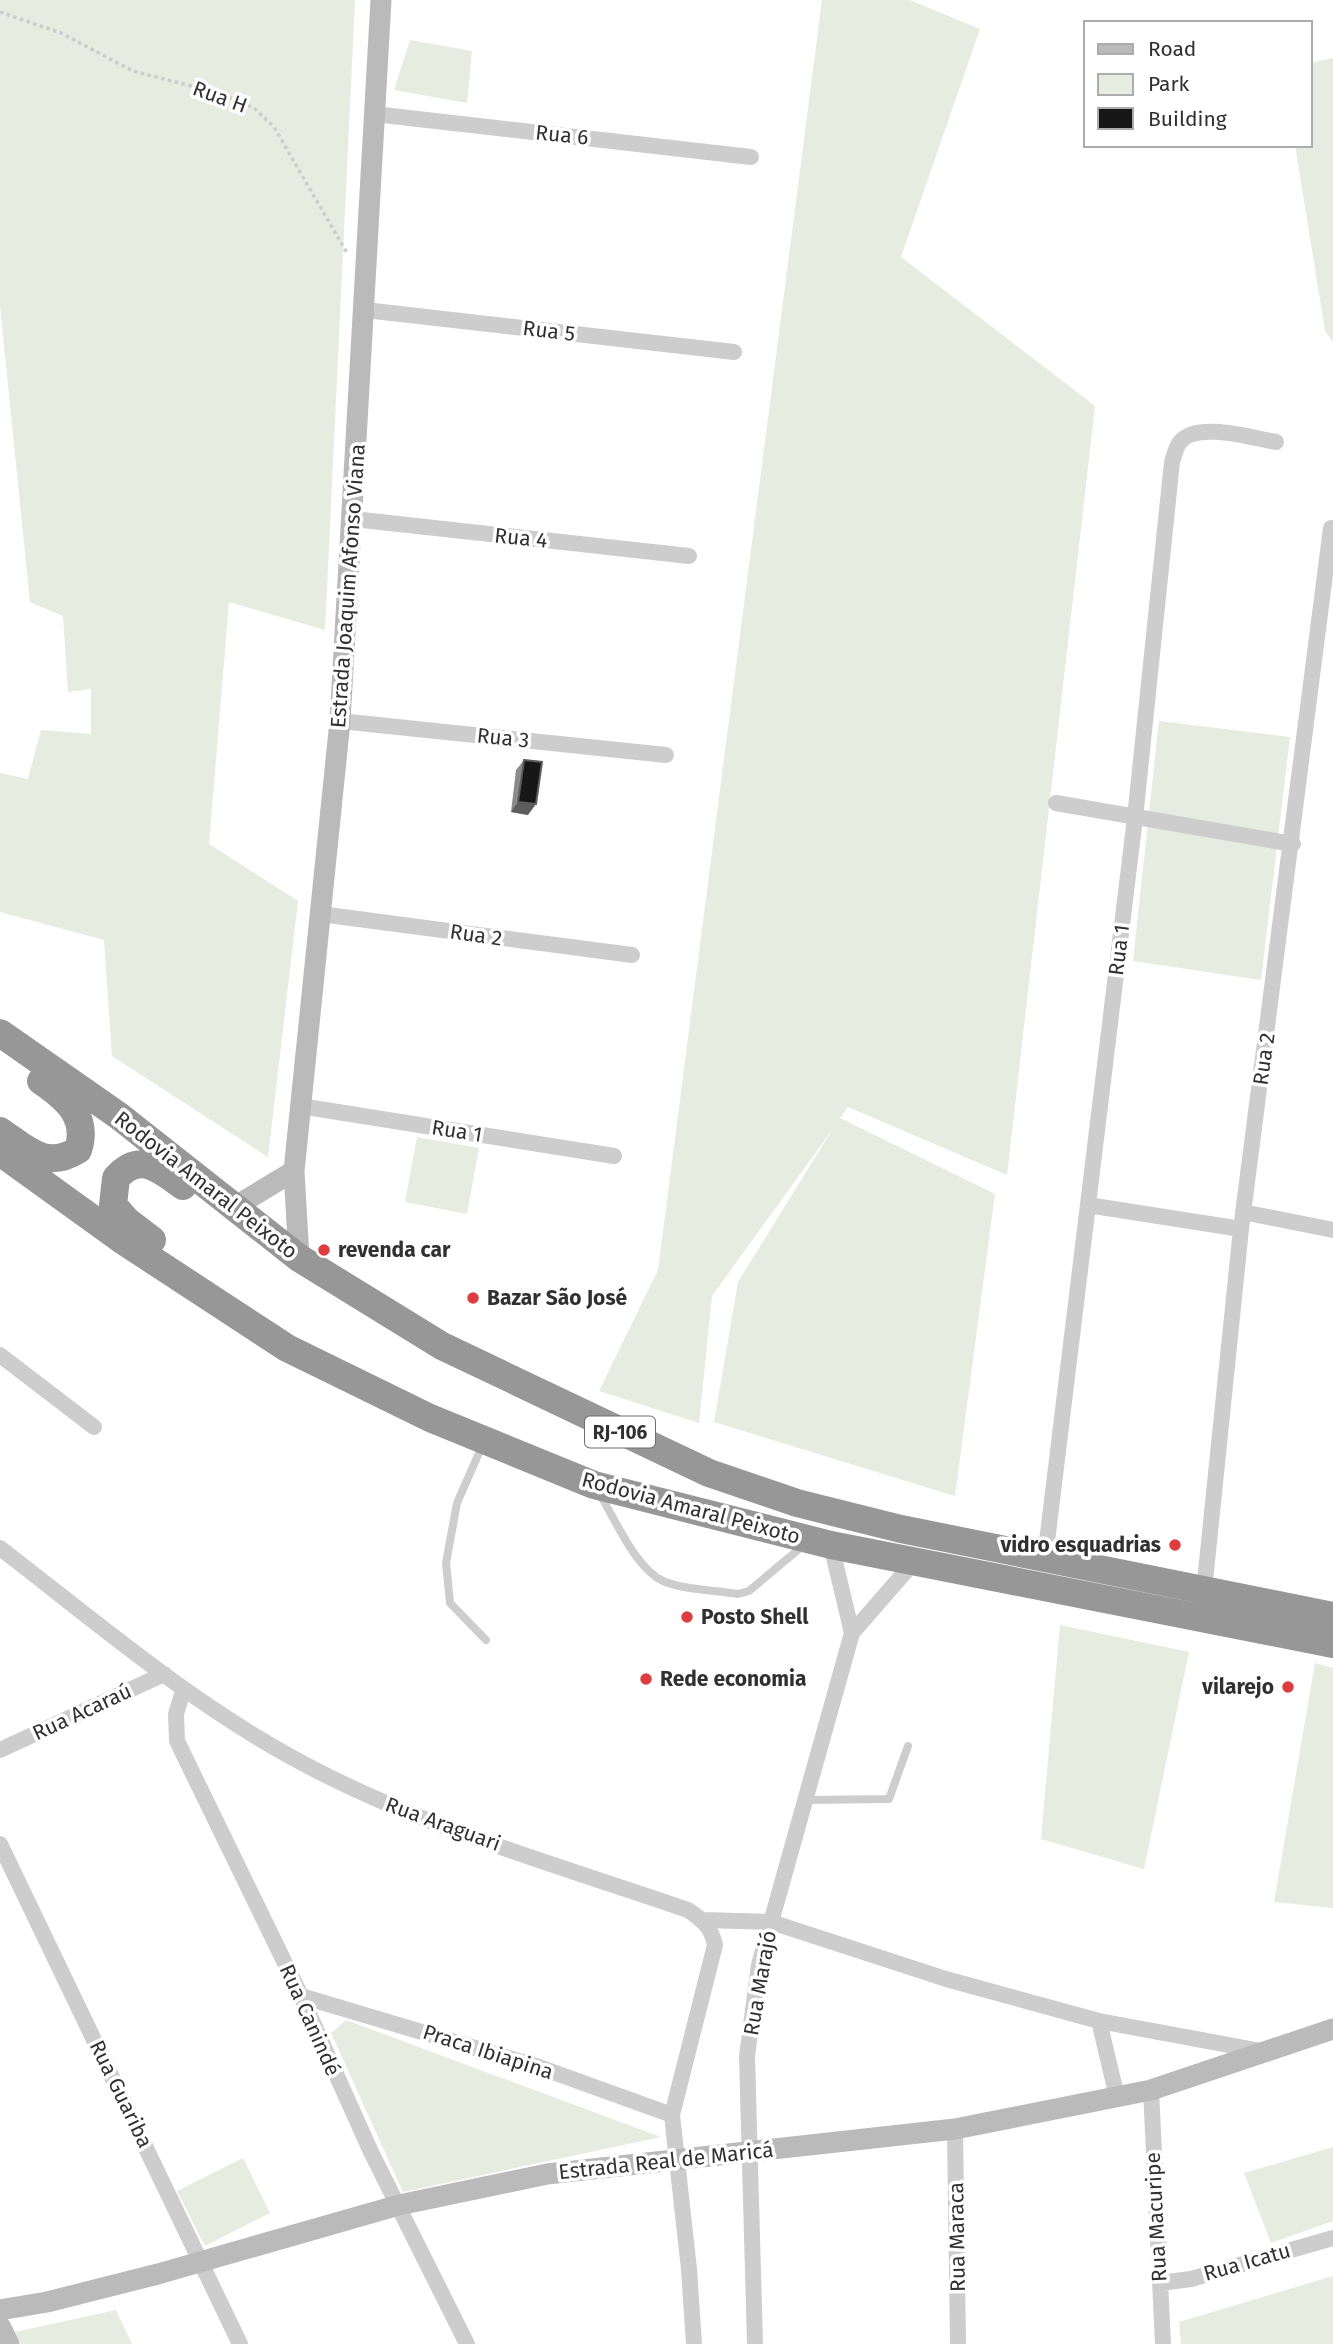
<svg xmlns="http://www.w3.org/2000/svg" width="1333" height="2344" font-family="'Fira Sans',sans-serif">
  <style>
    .green { fill: #e6ecdf }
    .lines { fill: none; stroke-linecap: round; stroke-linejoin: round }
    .path { stroke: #cdcdcd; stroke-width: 3.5; stroke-dasharray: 3.5 3.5; stroke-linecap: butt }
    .lane { stroke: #cdcdcd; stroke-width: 8 }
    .street { stroke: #cdcdcd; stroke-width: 16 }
    .secondary { stroke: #bababa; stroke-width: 21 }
    .highway { stroke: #979797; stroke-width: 28 }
    .wall { fill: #8b8b8b }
    .shaded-wall { fill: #5d5d5d }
    .building { fill: #171717; stroke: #5d5d5d; stroke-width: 2 }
    .poi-dot { fill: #dd3d41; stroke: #fff; stroke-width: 2.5 }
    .labels { text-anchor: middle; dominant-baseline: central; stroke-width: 7; stroke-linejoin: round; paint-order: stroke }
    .shield { fill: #fff; stroke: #6e6e6e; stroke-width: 2 }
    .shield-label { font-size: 19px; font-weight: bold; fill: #303030 }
    .street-label { font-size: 21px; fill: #303030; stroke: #fff }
    .poi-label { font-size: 21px; font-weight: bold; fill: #303030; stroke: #fff; text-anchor: start }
  </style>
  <rect width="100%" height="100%" fill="#fff"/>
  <path class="green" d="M0,0h355l-30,630 -96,-28 -20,242 89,57 -30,256 -156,-101 -8,-116 -104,-28v-139l28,6 13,-49 50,4v-45l-23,3 -5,-76 -33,-14 -30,-296z
    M822,0h88l70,29 -79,228 194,149 -88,769 -159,-68 -8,11 155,76 -40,302 -241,-74 24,-140 94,-152 -120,166 -13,127 -100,-32 59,-121z
    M410,40l62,11 -5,52 -73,-13z
    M1333,58v284l-8,-11 -30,-186h15v-82z
    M1159,721l131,16 -29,243 -128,-19z
    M417,1137l62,11 -12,66 -62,-12z
    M1060,1625l129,27 -45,217 -103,-30z
    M1315,1663l18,5v240l-59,-6z
    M346,2020l315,117 -258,55 -72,-159z
    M1333,2147v74l-62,22 -27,-70z
    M243,2158l27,55 -65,33 -28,-55z
    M1333,2276v68h-152l-2,-22z
    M116,2310l16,34h-111l-6,-12z"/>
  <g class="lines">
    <path class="path" d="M0,12l61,21 72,38 85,22 36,15 20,19 73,126"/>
    <path class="lane" d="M482,1446l-25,57 -11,60 4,40 36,37
      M599,1493c16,26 37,76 64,88 21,9 52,9 75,13l11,-3 56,-47
      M805,1800l84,-1 19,-53"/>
    <path class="street" d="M374,114l377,43
      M365,310l369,42
      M353,519l336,37
      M340,721l326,34
      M1056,803l237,41
      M320,914l312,41
      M300,1106l314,50
      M1088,1205l153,24
      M1243,1212l90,18
      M0,1355l94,72
      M831,1545l21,88
      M0,1548c95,73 187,152 293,210 123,68 262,106 395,152 15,10 23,17 27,35l-43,170 17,154 5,75
      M1045,1558l90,-740 37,-356c2,-6 4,-15 8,-20 17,-21 72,-4 96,0
      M1204,1591l37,-362 90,-701
      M183,1691l-7,23 1,27 124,255 70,156 96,192
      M0,1750l164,-76
      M0,1844l240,500
      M703,1920l68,2 175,57 153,42 18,76
      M301,1996l238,71 133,48
      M1099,2021l162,30
      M1151,2090l12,254
      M955,2129l3,215
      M1160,2283l31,-4 142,-41
      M755,2344l-8,-288 12,-91 93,-332 61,-70"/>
    <path class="secondary" d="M236,1206l58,-35
      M299,1258l-5,-87 46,-450 41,-721
      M0,2310l47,-8 111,-28 241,-69 148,-31 408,-45 196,-39 182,-61
      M0,2326l9,18"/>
    <path class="highway" d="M0,1033l119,83 180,142 143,88 267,127 88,30 104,26 432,87
      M0,1131c28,19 46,39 78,19 11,-33 -12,-52 -37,-69
      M0,1152l122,88 165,108 143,70 164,67 237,60 502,99
      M152,1240l-25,-19 -14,-16 3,-27c24,-27 43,-9 67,8"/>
  </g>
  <path class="wall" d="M524,760l4,55 -17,-3 5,-42z"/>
  <path class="shaded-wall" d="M518,802l18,2 -8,11 -17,-3z"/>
  <path class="building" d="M524,760l18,2 -6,42 -18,-2z"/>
  <g class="poi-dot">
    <circle cx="324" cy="1250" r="7"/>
    <circle cx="473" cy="1298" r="7"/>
    <circle cx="1175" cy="1545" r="7"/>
    <circle cx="687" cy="1617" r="7"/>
    <circle cx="646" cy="1679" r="7"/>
    <circle cx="1288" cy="1687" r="7"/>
  </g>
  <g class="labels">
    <rect class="shield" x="585" y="1416.5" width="70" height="31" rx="5"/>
    <g class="shield-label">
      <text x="620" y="1432">RJ-106</text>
    </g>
    <g class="street-label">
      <text transform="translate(220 97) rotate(20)">Rua H</text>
      <text transform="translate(562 135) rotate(6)">Rua 6</text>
      <text transform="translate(549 331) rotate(7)">Rua 5</text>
      <text transform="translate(521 538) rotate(6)">Rua 4</text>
      <text transform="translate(348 586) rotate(-86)">Estrada Joaquim Afonso Viana</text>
      <text transform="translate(503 738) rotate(6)">Rua 3</text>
      <text transform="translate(476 935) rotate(8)">Rua 2</text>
      <text transform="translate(1119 950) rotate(-83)">Rua 1</text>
      <text transform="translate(1264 1059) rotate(-82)">Rua 2</text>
      <text transform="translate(457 1131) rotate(9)">Rua 1</text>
      <text transform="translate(206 1185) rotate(38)">Rodovia Amaral Peixoto</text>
      <text transform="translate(691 1508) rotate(15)">Rodovia Amaral Peixoto</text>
      <text transform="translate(82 1712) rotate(-25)">Rua Acaraú</text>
      <text transform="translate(443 1824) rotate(20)">Rua Araguari</text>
      <text transform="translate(760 1983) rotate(-80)">Rua Marajó</text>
      <text transform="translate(310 2020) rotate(66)">Rua Canindé</text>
      <text transform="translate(488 2052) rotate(18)">Praca Ibiapina</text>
      <text transform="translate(121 2094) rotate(64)">Rua Guariba</text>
      <text transform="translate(666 2161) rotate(-6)">Estrada Real de Maricá</text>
      <text transform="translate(1156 2217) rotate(-93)">Rua Macuripe</text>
      <text transform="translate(957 2237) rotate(-91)">Rua Maraca</text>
      <text transform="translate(1247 2262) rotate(-16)">Rua Icatu</text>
    </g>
    <g class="poi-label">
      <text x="338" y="1250">revenda car</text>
      <text x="487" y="1298">Bazar São José</text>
      <text x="1161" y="1545" text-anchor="end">vidro esquadrias</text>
      <text x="701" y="1617">Posto Shell</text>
      <text x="660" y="1679">Rede economia</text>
      <text x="1274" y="1687" text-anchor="end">vilarejo</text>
    </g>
  </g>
  <rect x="1084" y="21" width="228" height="126" fill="#ffffff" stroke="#acacac" stroke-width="2"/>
  <rect x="1098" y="44" width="35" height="10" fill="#bababa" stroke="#acacac" stroke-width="2"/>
  <text x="1148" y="56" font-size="21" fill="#303030">Road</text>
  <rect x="1098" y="74" width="35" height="21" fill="#e6ecdf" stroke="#acacac" stroke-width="2"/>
  <text x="1148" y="91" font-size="21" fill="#303030">Park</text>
  <rect x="1098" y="108" width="35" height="21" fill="#171717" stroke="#acacac" stroke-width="2"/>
  <text x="1148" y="126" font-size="21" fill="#303030">Building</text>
</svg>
